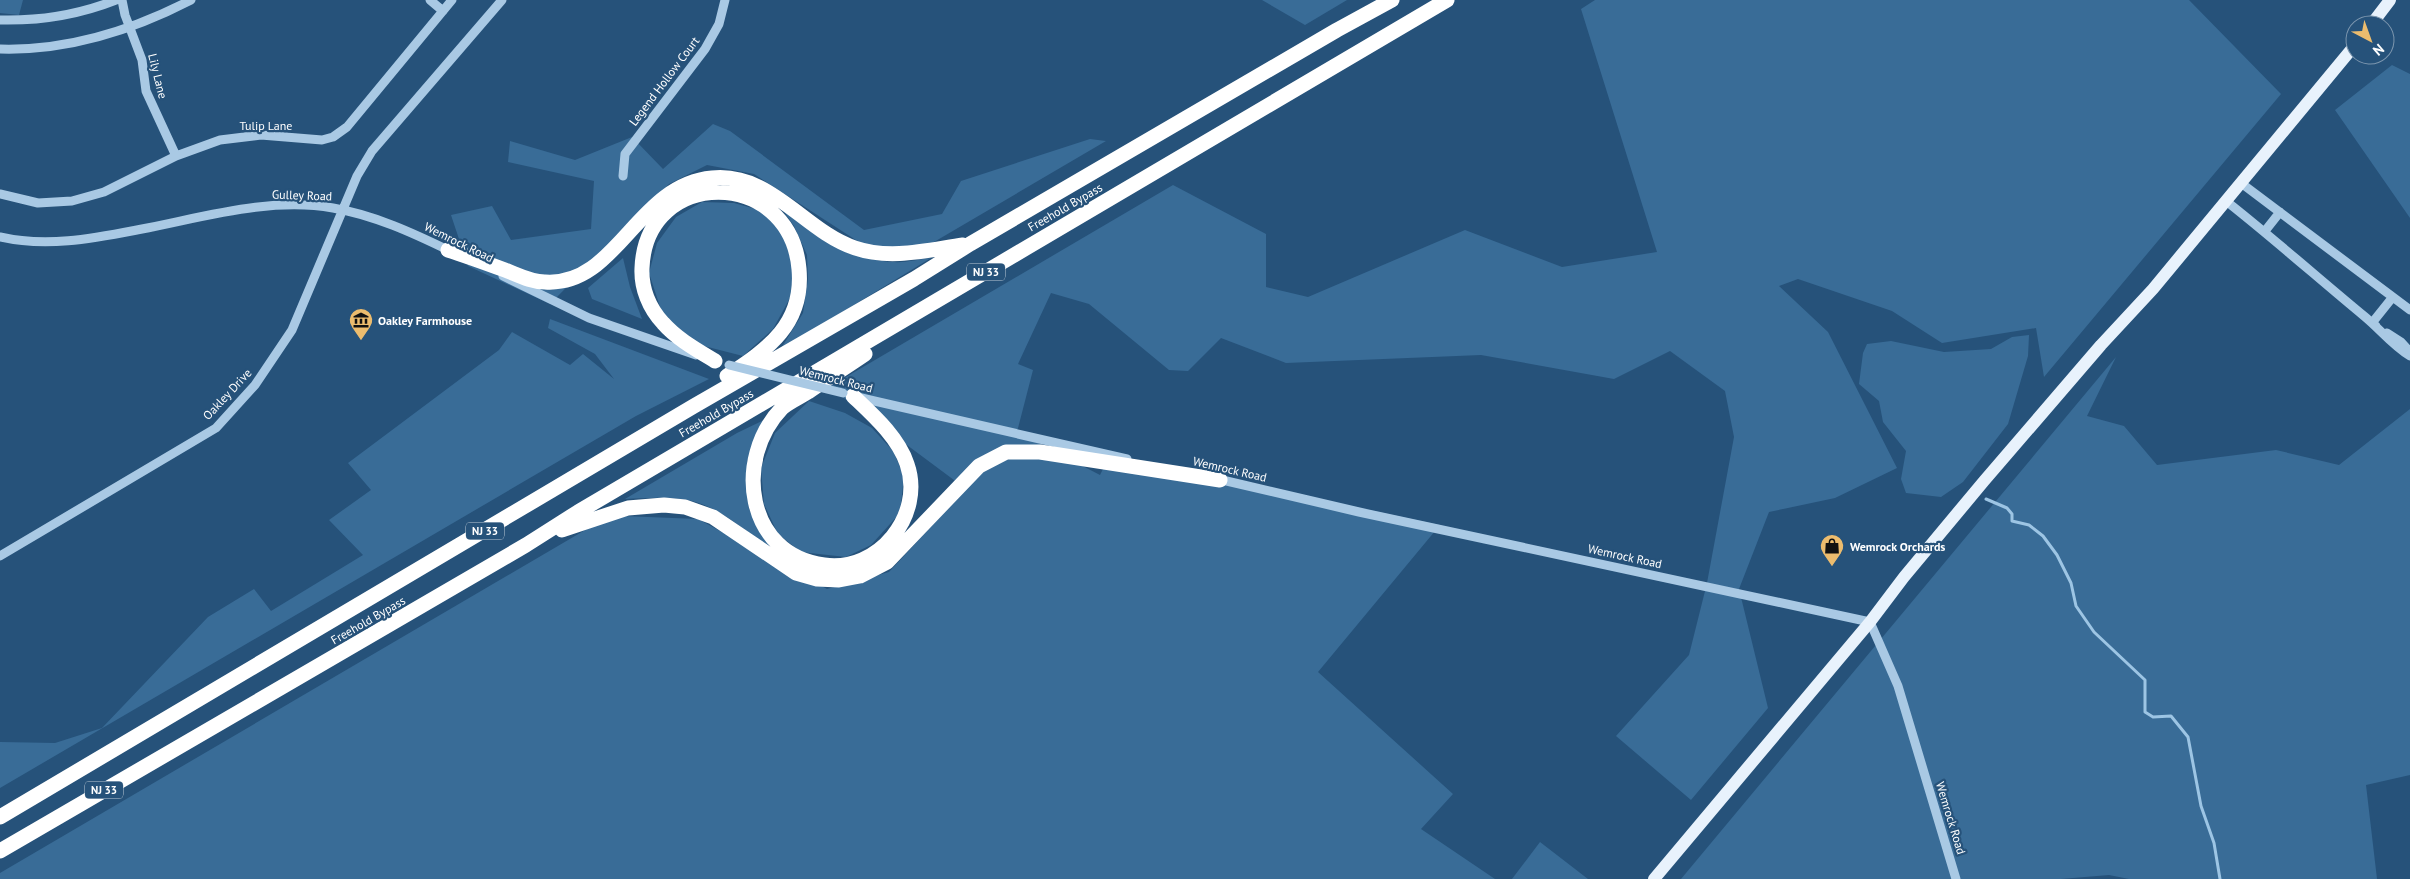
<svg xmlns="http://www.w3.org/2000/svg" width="2410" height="879" font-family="'PT Sans',sans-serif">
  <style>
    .green { fill: #396c97 }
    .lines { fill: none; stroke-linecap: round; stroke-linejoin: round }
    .stream { stroke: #9dc5e4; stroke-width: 3 }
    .minor { stroke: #a9c9e4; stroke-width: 9 }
    .major { stroke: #e8f2fc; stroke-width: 12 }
    .highway { stroke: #fff; stroke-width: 15 }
    .minor-bridge { stroke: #a9c9e4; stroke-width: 9 }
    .labels { text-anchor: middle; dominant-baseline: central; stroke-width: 4.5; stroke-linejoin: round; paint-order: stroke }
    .shield { fill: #26527a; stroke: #becbd7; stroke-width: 1 }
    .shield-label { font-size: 11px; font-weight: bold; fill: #fff }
    .street-label { font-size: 12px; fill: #fff; stroke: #26527a }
    .poi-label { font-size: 12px; font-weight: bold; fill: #fff; stroke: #26527a; text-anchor: start }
  </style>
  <rect width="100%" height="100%" fill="#26527a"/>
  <path class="green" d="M0,0h23l-4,15 -19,-2z
    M1262,0h85l-42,25z
    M1595,0h594l92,94 -237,283 -8,-49 -94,15 -50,-32 -94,-32 -19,7 49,46 69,136 -62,30 -66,14 -30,77 29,119 -77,92 -75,-64 73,-81 18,-72 27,-146 -9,-46 -55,-40 -56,28 -133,-24 -195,8 -65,-25 -33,33 -19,-1 -80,-66 -38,-11 -33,71 15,6 -16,62 83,43 10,-20 330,70 -122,147 135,122 -32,35 74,50h-1495v-6l592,-347 31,-10 75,3 129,70 62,-17 77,-83 -137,-102 344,-202 93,49v53l42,10 157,-67 97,37 95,-15 -76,-243z
    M2392,65l18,9v144l-75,-108z
    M713,124l17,7 134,99 78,-16 19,-33 129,-42 16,2 -201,118 -43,-15 -108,-70 -47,-9 -38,19 -119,120 -82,-38 -17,-51 41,-9 19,34 80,-11 3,-48 -86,-19 2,-21 65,19 57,-23 31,32z
    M702,202l32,1 29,8 22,27 9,34 -4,26 -17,31 -30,27 -43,-11 -37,-29 -14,-43 8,-30 19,-26z
    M782,209c35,24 66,51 111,53 12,1 26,-3 38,-4l-151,92 23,-37 5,-34 -1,-24 -13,-29z
    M623,258l7,29 12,32 -50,-20 -4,-11z
    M550,319l159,60 -73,37 -636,372v-46l55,1 47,-15 106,-111 46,-28 17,22 92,-56 -34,-35 42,-30 -23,-27 151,-113 13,-18 58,33 13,-11 31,25 -19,-25 -47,-26z
    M2029,335l-1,21 -20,68 -45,58 -22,15 -35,-4 -5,-14 5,-28 -23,-29 -4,-21 -20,-17 4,-31 4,-9 24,-3 53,11 47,-3 21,-12z
    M2116,357l-29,59 37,10 33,39 119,-15 63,15 71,-56v366l-44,10 11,94h-248l-20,-4 -48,4h-380z
    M809,401l36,12 27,15 21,23 11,25 -4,37 -29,32 -25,12 -45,-5 -23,-18 -14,-30 -3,-36 14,-35z
    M770,417l-23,44 2,48 23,41c-24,-17 -51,-42 -80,-49 -21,-5 -45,-3 -67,-2l112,-66z
    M1540,842l48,37h-76z"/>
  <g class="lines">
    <path class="stream" d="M1986,499l21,9 5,6v7l17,4 14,11 14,19 14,28 5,23 18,26 51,48v32l8,5 18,-1 17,21 13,69 13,37 6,36"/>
    <path class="minor" d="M122,0l3,15 17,45 4,31 30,65
      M430,0l13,11
      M0,20c41,1 78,-5 116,-20
      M0,49c68,2 131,-18 191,-49
      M623,176l2,-22 80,-105 14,-25 6,-24
      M2241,183l169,127
      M0,194l38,9 34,-2 32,-9 72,-36 44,-16 41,-5 61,5 11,-3 14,-10 105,-127
      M2226,201c47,37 92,77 138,115 16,13 28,29 46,40
      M2265,231l15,-19
      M0,237c48,11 95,1 142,-8 62,-12 128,-32 191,-21 41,7 80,25 117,43
      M503,276l86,42 107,37
      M2376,326l-4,-3 20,-25
      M2387,333l14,9 9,10
      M857,397l270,62
      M1218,479l141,33 511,110 28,64 58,193
      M0,556l216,-128 39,-43 37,-55 65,-154 15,-25 130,-151"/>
    <path class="major" d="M2371,25l19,-25
      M1654,879l216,-257 34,-45 80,-96 117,-136 52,-56 202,-244"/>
    <path class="highway" d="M448,250c19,6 38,13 57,20 13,5 26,12 40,12 72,5 91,-97 167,-104 59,-6 92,53 143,70 35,12 73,2 108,-3
      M715,361c-18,-11 -38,-22 -52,-38 -14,-15 -22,-35 -21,-55 4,-101 148,-101 157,1 5,55 -31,80 -72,107
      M853,396c20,19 45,41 54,68 18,51 -29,109 -83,101 -78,-10 -91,-106 -42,-157 7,-6 18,-11 26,-16 19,-13 38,-25 57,-38
      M562,530l66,-22 36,-3 21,2 28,10 83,56 21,6 22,1 21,-4 27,-14 92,-96 27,-14h34l180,28
      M0,817l694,-411 220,-127 56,-35 367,-214 55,-30
      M0,851l526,-306 52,-33 869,-512"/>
    <path class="minor-bridge" d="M729,365l114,28"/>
  </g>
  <defs>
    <g id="museum-pin" transform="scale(1.25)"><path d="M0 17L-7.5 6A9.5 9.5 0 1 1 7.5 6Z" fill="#ecbc6e" stroke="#26527a"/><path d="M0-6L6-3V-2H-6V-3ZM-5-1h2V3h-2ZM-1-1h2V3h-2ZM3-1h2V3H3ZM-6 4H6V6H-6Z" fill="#111"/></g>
    <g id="shop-pin" transform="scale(1.25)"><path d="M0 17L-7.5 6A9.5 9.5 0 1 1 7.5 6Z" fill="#ecbc6e" stroke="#26527a"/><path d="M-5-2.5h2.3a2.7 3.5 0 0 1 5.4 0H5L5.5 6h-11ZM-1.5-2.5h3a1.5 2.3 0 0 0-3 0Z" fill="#111"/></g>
  </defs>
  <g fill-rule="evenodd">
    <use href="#museum-pin" x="361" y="320"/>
    <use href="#shop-pin" x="1832" y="546"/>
  </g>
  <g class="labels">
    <g class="shield">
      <rect x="967" y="263.5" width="38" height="17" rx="4"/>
      <rect x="466" y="522.5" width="38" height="17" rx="4"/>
      <rect x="85" y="781.5" width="38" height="17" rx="4"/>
    </g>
    <g class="shield-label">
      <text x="986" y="272">NJ 33</text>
      <text x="485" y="531">NJ 33</text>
      <text x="104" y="790">NJ 33</text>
    </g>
    <g class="street-label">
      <text transform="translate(158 76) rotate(76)">Lily Lane</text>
      <text transform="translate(664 81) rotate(-53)">Legend Hollow Court</text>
      <text x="266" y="125">Tulip Lane</text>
      <text transform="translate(302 195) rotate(2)">Gulley Road</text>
      <text transform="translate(1065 207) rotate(-30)">Freehold Bypass</text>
      <text transform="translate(459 242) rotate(26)">Wemrock Road</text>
      <text transform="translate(836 379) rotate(14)">Wemrock Road</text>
      <text transform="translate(227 394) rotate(-47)">Oakley Drive</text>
      <text transform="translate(716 413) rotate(-30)">Freehold Bypass</text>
      <text transform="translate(1230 469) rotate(13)">Wemrock Road</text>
      <text transform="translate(1625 556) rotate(12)">Wemrock Road</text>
      <text transform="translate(368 620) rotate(-30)">Freehold Bypass</text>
      <text transform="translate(1951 818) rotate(73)">Wemrock Road</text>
    </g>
    <g class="poi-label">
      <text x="378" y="320">Oakley Farmhouse</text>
      <text x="1850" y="546">Wemrock Orchards</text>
    </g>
  </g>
  <g transform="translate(2370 40) rotate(139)"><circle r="24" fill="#26527a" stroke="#7d97af"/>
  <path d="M0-4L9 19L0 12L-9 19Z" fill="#ecbc6e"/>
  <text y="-8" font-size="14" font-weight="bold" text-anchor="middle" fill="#ffffff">N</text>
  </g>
</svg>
